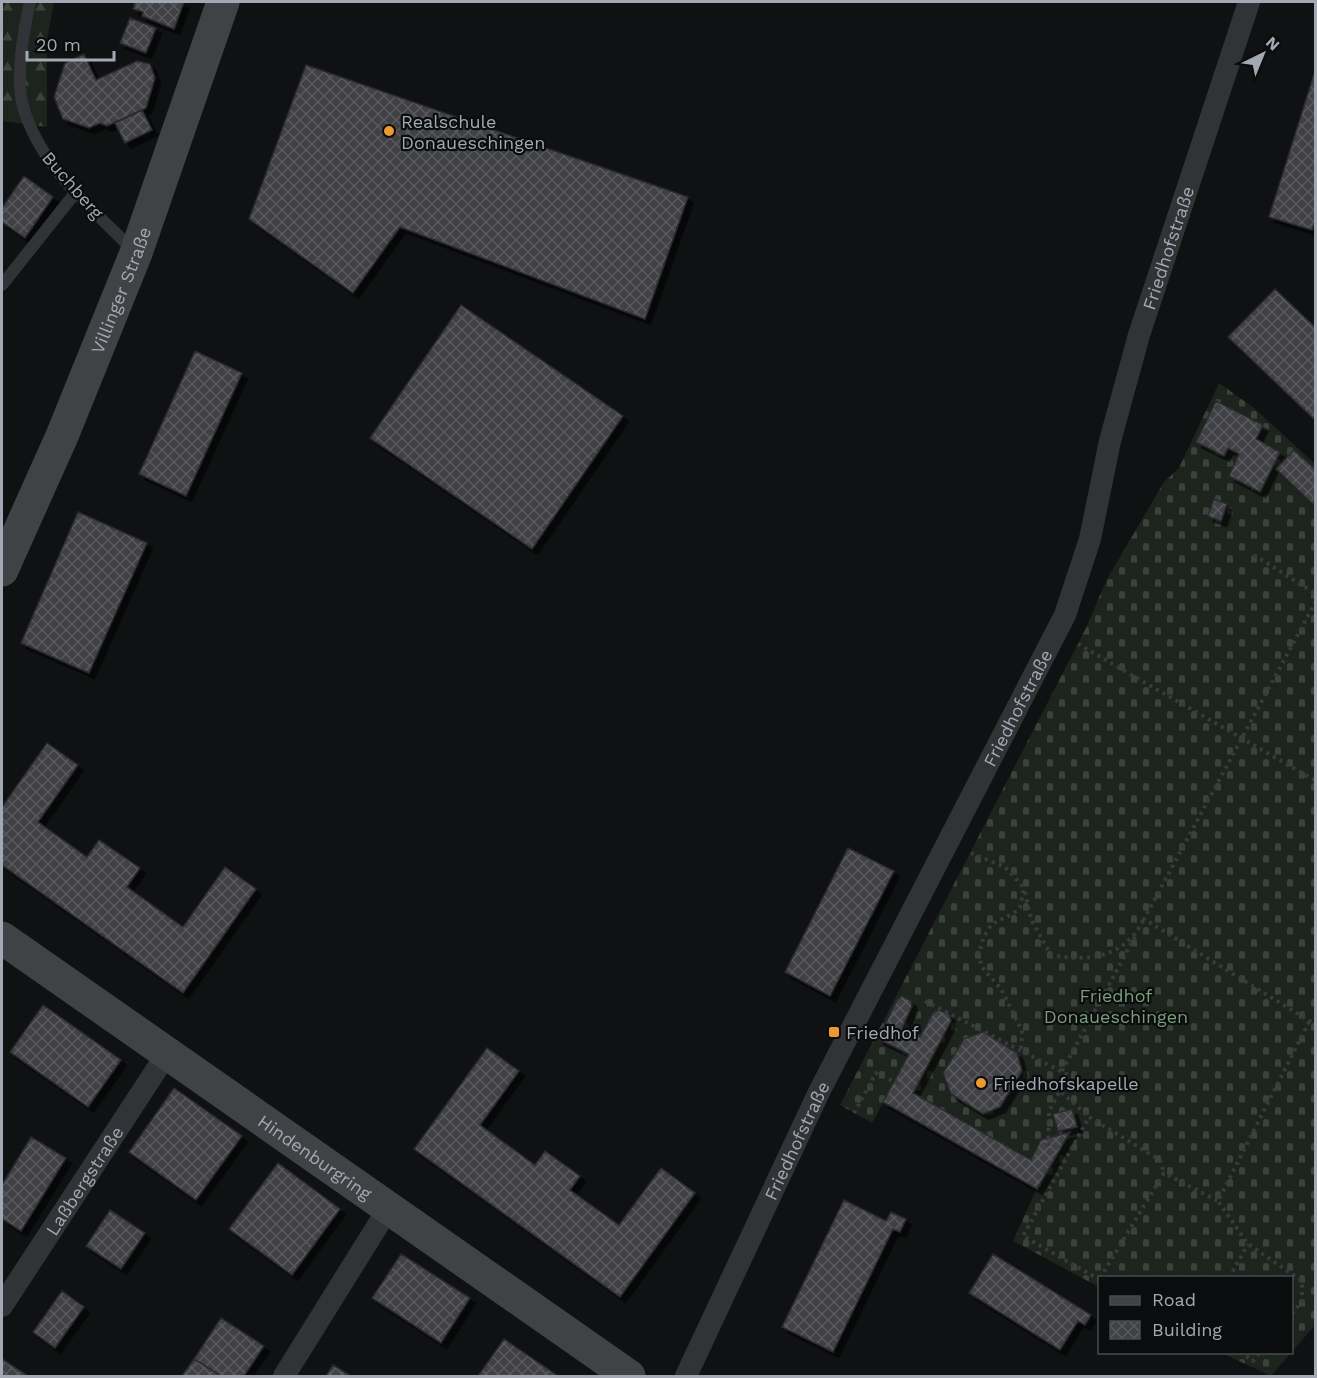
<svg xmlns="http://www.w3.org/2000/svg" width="1317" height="1378" font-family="'Work Sans',sans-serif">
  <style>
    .forest { fill: url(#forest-firs) }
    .cemetery { fill: url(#cemetery-stones) }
    .building { fill: url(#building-cross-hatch); stroke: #2a2b2e; stroke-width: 1.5; filter: url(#shadow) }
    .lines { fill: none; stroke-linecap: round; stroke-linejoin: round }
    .path { stroke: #383a3e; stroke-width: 4; stroke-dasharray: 3 4.5; stroke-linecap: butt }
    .service { stroke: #323337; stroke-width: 12 }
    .minor { stroke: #323337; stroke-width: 22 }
    .secondary { stroke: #404246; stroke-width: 33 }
    .poi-dot { fill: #ea9a31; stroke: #0b0c0d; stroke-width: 2 }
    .labels { text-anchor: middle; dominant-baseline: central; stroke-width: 4.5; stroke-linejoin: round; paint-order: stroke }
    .poi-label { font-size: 18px; fill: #a2a9b2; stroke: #0b0c0d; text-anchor: start }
    .street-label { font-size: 18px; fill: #a2a9b2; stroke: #0b0c0d }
    .park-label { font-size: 18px; fill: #7b9d7a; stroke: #0b0c0d }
  </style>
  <defs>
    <pattern id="forest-firs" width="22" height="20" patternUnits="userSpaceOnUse" patternTransform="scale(1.5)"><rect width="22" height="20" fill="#1d241d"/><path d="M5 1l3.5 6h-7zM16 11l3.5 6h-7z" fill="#3b413b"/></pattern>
    <pattern id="cemetery-stones" width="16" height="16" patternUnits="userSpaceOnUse" patternTransform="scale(1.5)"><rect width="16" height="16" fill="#1d241d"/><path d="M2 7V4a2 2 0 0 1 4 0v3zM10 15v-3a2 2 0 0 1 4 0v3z" fill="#3b413b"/></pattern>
    <pattern id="building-cross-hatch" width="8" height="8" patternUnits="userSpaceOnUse" patternTransform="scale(1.5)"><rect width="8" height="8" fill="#3f4145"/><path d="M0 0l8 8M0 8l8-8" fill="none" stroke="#585a5d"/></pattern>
    <filter id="shadow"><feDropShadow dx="5.5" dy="5.5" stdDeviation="0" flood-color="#0009"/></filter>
  </defs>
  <rect width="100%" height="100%" fill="#101112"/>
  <path class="forest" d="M2,2h52l-7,38v87l-45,-6z"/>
  <path class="cemetery" d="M1219,383l35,25 61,56v861l-44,51 -49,-23 70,-1v-74h-192l-1,9 -86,-46 24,-53 -154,-85 -11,20 -32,-18 245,-475 22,-51 57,-97 15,-14z"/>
  <path class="building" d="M131,2h53l-10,27 -32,-13 1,-4 -10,-3 2,-6z
    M130,18l26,10 -10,25 -26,-10z
    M84,54l12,26 41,-19 13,3 5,14 -9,30 -39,18 -7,-3 -11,5 -26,-9 -9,-22 11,-34z
    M306,65l382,132 -43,122 -245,-92 -47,66 -104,-74z
    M1316,68v151l-4,11 -43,-13z
    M142,110l10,20 -27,13 -10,-20z
    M24,176l29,21 -28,41 -23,-16v-14z
    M1275,289l41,39v93l-88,-84z
    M461,305l162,111 -91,133 -162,-111z
    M195,351l47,22 -56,123 -47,-22z
    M1216,401l47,24 -7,14 24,13 -20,40 -31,-16 10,-22 -11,-6 -4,8 -28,-14z
    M1294,450l22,20 -2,35 -38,-36z
    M1214,499l13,5 -6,17 -13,-5z
    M78,512l69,31 -58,130 -68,-30z
    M47,743l31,22 -40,57 49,35 12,-17 41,28 -13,19 56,40 42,-60 31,22 -73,104 -181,-128v-58z
    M848,848l46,23 -64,125 -45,-24z
    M902,996l9,5 1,5 -10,22 18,9 13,-24 5,-3 11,4 2,7 -38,72 118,67 10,-20 29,-8 -33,57 -154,-87 26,-48 -31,-15 19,-39z
    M43,1005l78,55 -33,47 -78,-55z
    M983,1032l34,21 5,18 -22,36 -17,7 -32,-20 -8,-21 21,-34z
    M487,1048l32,23 -39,54 55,40 10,-14 35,25 -10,14 49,35 42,-57 34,25 -75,104 -206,-148z
    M174,1088l68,48 -46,64 -67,-48z
    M1072,1109l5,18 -19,4 -5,-17z
    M31,1137l35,21 -45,73 -19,-12v-34z
    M278,1163l62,46 -48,66 -63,-46z
    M844,1200l42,21 5,-9 15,7 -6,13 -7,-3 -60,123 -51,-25z
    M110,1210l35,23 -24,36 -35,-23z
    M401,1254l69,44 -29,45 -69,-45z
    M993,1254l98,61 -6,10 -7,-4 -18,29 -91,-57z
    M62,1291l22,16 -29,41 -22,-16z
    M221,1318l43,28 -20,30h-23l-27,-17z
    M504,1339l54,37h-80z
    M2,1359l26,17h-26z
    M194,1359l27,17h-39z
    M333,1365l18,11h-25z"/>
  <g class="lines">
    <path class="path" d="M1254,555l62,39
      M1316,601l-172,318 172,106
      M1078,644l238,137
      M971,853l34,14 19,21 -4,19 -6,6 -22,11 -8,12 -5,17 2,13 20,23 21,42 -1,19
      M1025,892l6,27 20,36c39,7 73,3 93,-36
      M925,1001l143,74 -8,16
      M1062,1071l74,-136
      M854,1113l22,-40 23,11
      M1048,1146l1,-35 11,-20 29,26
      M1100,1278l64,-105 54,28
      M1229,1278l19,-34
      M1100,1280l-77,-44 66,-119 71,43 4,13
      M1292,1314l10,-13v-20l-54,-37 -30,-43 91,-179
      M1240,1352l13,9 7,-9"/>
    <path class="service" d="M30,2c-6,26 -15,78 -7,104 16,59 69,103 110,144
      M2,285l74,-93"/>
    <g class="minor">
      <path id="s1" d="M2,1306l164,-251"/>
      <path d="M284,1376l104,-167"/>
      <path id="s2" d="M686,1376l133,-284 246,-477 25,-76 20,-98 29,-106 110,-333"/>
    </g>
    <g class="secondary">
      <path id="s3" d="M2,570l60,-134 74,-183 87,-251"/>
      <path id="s4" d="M2,938l627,438"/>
    </g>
  </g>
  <g class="poi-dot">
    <circle cx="389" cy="131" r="6"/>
    <rect x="828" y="1026" width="12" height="12" rx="3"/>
    <circle cx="981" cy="1083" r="6"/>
  </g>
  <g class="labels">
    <g class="poi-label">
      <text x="401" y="121">Realschule<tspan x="401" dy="21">Donaueschingen</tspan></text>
      <text x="846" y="1032">Friedhof</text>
      <text x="993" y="1083">Friedhofskapelle</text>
    </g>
    <g class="street-label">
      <text transform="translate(73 185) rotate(49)">Buchberg</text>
      <text stroke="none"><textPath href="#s2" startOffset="1232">Friedhofstraße</textPath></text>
      <text stroke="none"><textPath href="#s3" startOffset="304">Villinger Straße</textPath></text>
      <text stroke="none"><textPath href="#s2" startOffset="746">Friedhofstraße</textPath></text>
      <text stroke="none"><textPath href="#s2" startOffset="260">Friedhofstraße</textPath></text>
      <text stroke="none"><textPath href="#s4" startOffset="382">Hindenburgring</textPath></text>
      <text stroke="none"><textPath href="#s1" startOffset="150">Laßbergstraße</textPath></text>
    </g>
    <g class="park-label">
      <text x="1116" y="995">Friedhof<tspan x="1116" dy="21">Donaueschingen</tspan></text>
    </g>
  </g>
  <rect width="1317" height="1378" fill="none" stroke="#a2a9b2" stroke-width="6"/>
  <rect x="1098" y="1276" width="195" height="78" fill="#0b0c0d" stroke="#474b4f" stroke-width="1.5"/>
  <rect x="1110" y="1296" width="30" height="9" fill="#404246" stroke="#474b4f" stroke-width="1.5"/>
  <text x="1152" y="1306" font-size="18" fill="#a2a9b2">Road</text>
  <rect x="1110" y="1321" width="30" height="18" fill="url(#building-cross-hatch)" stroke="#474b4f" stroke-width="1.5"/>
  <text x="1152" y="1336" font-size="18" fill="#a2a9b2">Building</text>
  <g transform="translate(1263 54) rotate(43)" stroke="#0b0c0d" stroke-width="4.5" paint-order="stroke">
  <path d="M0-4.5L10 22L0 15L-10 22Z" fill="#a2a9b2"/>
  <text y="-9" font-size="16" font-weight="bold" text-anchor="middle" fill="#a2a9b2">N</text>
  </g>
  <path d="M27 51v9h87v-9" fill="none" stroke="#a2a9b2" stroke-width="3"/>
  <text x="36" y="51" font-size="18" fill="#a2a9b2" stroke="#0b0c0d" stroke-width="4.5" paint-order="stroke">20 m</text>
</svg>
